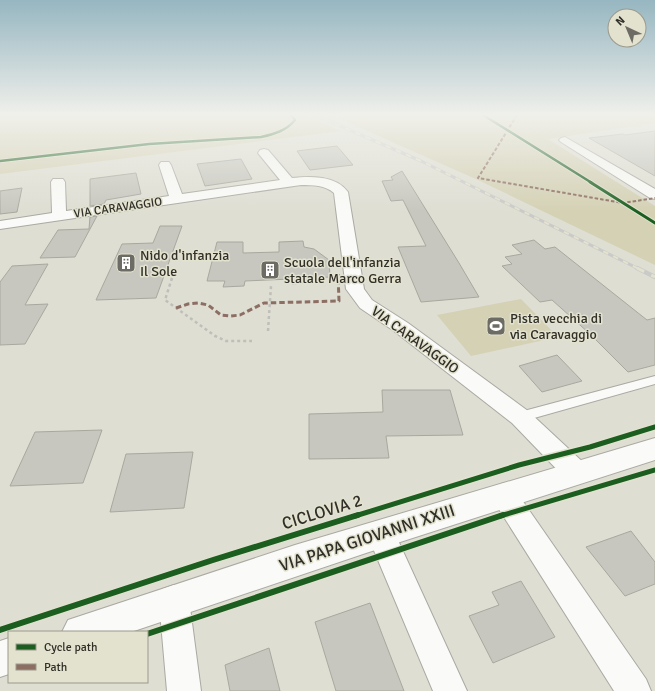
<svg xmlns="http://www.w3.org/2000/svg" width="655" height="691" font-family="Signika,sans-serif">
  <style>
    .green { fill: #d4d1b4 }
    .building { fill: #c7c7bf; stroke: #a8a89f }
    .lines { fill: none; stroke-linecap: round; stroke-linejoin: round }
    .lane-casing { stroke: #aaa9a2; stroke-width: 2 }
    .street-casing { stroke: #aaa9a2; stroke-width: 2 }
    .secondary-casing { stroke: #aaa9a2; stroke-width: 2 }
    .path { stroke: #bfbfba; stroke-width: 2.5; stroke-dasharray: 3 3; stroke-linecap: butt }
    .lane { fill: #fafaf8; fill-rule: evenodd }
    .street { fill: #fafaf8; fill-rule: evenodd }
    .secondary { fill: #fafaf8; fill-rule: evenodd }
    .rail-far1-casing { stroke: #cacac8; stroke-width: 3 }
    .rail-casing { stroke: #cacac8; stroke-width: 4.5 }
    .rail-far1 { stroke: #e3e2cf; stroke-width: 2; stroke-dasharray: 5.5; stroke-linecap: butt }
    .rail { stroke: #e3e2cf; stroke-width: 3; stroke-dasharray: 8; stroke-linecap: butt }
    .quiet-far1 { stroke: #8d6e63; stroke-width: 2; stroke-dasharray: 3.5 2; stroke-linecap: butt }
    .quiet { stroke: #8d6e63; stroke-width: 3; stroke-dasharray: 5.5 3; stroke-linecap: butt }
    .cycleway-far3-casing { stroke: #e3e2cf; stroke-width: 4 }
    .cycleway-far2-casing { stroke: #e3e2cf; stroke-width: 5 }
    .cycleway-far1-casing { stroke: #e3e2cf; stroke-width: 8 }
    .cycleway-casing { stroke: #e3e2cf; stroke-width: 8 }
    .cycleway-far3 { stroke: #1b5e20; stroke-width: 2.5 }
    .cycleway-far2 { stroke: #1b5e20; stroke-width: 3 }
    .cycleway-far1 { stroke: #1b5e20; stroke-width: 5 }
    .cycleway { stroke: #1b5e20; stroke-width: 6 }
    .labels { text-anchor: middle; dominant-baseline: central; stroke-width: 3; stroke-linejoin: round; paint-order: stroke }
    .far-street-label { font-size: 12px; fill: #302f28; stroke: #e3e2cf }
    .poi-label { font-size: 14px; fill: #302f28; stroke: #e3e2cf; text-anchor: start }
    .street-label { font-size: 14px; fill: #302f28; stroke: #e3e2cf }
    .near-street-label { font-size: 17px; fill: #302f28; stroke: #e3e2cf }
  </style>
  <rect width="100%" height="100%" fill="#deded3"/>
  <path class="green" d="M0,115h302l39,16 -341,43z
    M331,115h324v8l-107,16 107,67v59l-177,-85z
    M521,299l37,38 -87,19 -34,-41z"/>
  <path class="building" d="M655,131v45l-66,-38 34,-4 2,1z
    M337,146l16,19 -43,5 -13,-19z
    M241,159l11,20 -47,7 -8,-22z
    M402,171l57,92 20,34 -58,5 -23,-55 28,-1 -23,-46 -12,1 -9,-20 11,-1 -2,-3z
    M136,173l5,21 -35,6 -2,4 -14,2v-27z
    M22,188l-5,24 -17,2v-23z
    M97,216l-22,41 -35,1 18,-28 31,-1 1,-12z
    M160,226h22l-26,72 -60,2 26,-56 31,-1z
    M534,240l11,9 10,-2 92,73 8,-2v47l-27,7 -38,-38 -38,-34 -12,2 -38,-36 10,-2 -7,-7 17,-3 -10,-9z
    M303,241l1,6 10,2 15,11 1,17 -18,1 1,4 -21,2 -1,-5 -46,2 -1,5 -21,1 2,-6h-18l10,-39h26v11l36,-1v-10z
    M48,264l-23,41 23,-1 -23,40 -25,1v-63l12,-16z
    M557,355l25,26 -40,11 -23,-26z
    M382,390h68l13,45 -77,1 3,22 -80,1v-45l74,-2z
    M102,430l-19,53 -73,3 25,-54z
    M193,452l-9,56 -74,4 16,-58z
    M631,531l24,31v22l-30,12 -39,-49z
    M521,581l34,56 -62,26 -24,-47 30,-11 -7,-13z
    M370,603l34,88h-68l-21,-69z
    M269,648l11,43h-50l-5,-26z"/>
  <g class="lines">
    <g class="lane-casing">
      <path id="lane" d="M655,376v8l-135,38 -4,-2 -2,-3 2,-3 4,-2z"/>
    </g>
    <g class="street-casing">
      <path id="street" d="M565,137l90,52v10l-5,-1 -89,-56 -2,-2 2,-2z
        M264,149l4,1 24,28c18,-2 44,-3 56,14l16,97 8,11 36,23 120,88 58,54 4,8 -4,8 -9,3 -9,-3 -56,-58 -118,-92 -34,-23 -14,-19 -12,-96c-9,-8 -21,-8 -33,-8l-301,44v-8l52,-8 -1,-31 2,-3h10l2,3 1,29 103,-15 -10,-31 2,-3h8l2,3 11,29 98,-14 -22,-27 2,-3z
        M504,483l9,4 133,192 5,12h-37l-119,-188 -4,-8 4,-8z
        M381,521l10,4 76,166h-34l-66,-157 4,-9z
        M174,585l11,4 4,11 12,91h-34l-8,-91 4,-11z"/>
    </g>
    <g class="secondary-casing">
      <path id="secondary" d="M655,438v22l-289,93 -235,79h-69l6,-12 227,-75z
        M9,638v36l-9,3v-36z"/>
    </g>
    <path class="path" d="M172,278l-7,22 50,36 11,5h26
      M268,331l3,-45"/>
    <use href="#lane" class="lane"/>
    <use href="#street" class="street"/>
    <use href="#secondary" class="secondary"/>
    <g class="rail-far1-casing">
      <path id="rail-far1" d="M315,115l106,46 218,108"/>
    </g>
    <g class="rail-casing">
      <path id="rail" d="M637,268l18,9"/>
    </g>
    <use href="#rail-far1" class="rail-far1"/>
    <use href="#rail" class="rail"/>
    <path class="quiet-far1" d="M517,115l-39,63 145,25 32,-5"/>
    <path class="quiet" d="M176,308l12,-4 10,-1 10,2 13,10 10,1 9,-1 24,-12 75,-2 -1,-27"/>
    <g class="cycleway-far3-casing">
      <path id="cycleway-far3" d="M483,115l109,68
        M0,161l149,-17 112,-7c13,-3 25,-6 34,-17l-4,-5"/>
    </g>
    <g class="cycleway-far2-casing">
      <path id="cycleway-far2" d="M590,182l65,41"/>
    </g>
    <g class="cycleway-far1-casing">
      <path id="cycleway-far1" d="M355,516l164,-51 71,-18 65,-20
        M500,516l155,-46"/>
    </g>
    <g class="cycleway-casing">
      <path id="cycleway" d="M0,630l213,-70 145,-45
        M147,634l356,-119"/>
    </g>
    <use href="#cycleway-far3" class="cycleway-far3"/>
    <use href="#cycleway-far2" class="cycleway-far2"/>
    <use href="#cycleway-far1" class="cycleway-far1"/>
    <use href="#cycleway" class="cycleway"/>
  </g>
  <linearGradient id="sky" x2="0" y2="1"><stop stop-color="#96b6c1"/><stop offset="0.54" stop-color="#f0f0eb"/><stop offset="1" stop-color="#f0f0eb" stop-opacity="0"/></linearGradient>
  <rect width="655" height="212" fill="url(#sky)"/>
  <defs>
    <g id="building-square" transform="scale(1)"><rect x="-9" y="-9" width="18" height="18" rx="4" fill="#6d6c64" stroke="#e3e2cf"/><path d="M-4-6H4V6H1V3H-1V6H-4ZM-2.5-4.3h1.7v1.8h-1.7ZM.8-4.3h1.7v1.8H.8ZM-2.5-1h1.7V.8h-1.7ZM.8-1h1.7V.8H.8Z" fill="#fff"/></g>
    <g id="stadium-square" transform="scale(1)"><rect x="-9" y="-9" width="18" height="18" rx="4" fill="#6d6c64" stroke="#e3e2cf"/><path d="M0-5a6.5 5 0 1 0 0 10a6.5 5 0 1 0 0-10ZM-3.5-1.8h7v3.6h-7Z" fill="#fff"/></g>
  </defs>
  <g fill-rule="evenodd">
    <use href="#building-square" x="126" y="263"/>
    <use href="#building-square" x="270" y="270"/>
    <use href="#stadium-square" x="496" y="326"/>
  </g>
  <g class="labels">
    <g class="far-street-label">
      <text transform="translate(118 208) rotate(-8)">VIA CARAVAGGIO</text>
    </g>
    <g class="poi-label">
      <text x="140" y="255">Nido d'infanzia<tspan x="140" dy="16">Il Sole</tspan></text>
      <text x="284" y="262">Scuola dell'infanzia<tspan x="284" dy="16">statale Marco Gerra</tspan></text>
      <text x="510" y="318">Pista vecchia di<tspan x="510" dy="16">via Caravaggio</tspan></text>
    </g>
    <g class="street-label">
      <text transform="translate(415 340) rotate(36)">VIA CARAVAGGIO</text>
    </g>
    <g class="near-street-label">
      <text transform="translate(322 512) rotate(-17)">CICLOVIA 2</text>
      <text transform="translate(367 538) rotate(-18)">VIA PAPA GIOVANNI XXIII</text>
    </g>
  </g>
  <rect x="8" y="631" width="140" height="52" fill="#e3e2cf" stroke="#9b9a8c"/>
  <rect x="16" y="644" width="20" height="6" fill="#1b5e20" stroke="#9b9a8c"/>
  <text x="44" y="651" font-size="12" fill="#302f28">Cycle path</text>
  <rect x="16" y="664" width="20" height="6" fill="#8d6e63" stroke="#9b9a8c"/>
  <text x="44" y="671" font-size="12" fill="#302f28">Path</text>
  <g transform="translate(627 28) rotate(316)"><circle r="19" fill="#e3e2cf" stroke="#9b9a8c"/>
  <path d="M0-3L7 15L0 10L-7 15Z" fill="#6d6c64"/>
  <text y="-6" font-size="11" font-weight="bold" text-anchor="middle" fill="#302f28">N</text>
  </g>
</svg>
